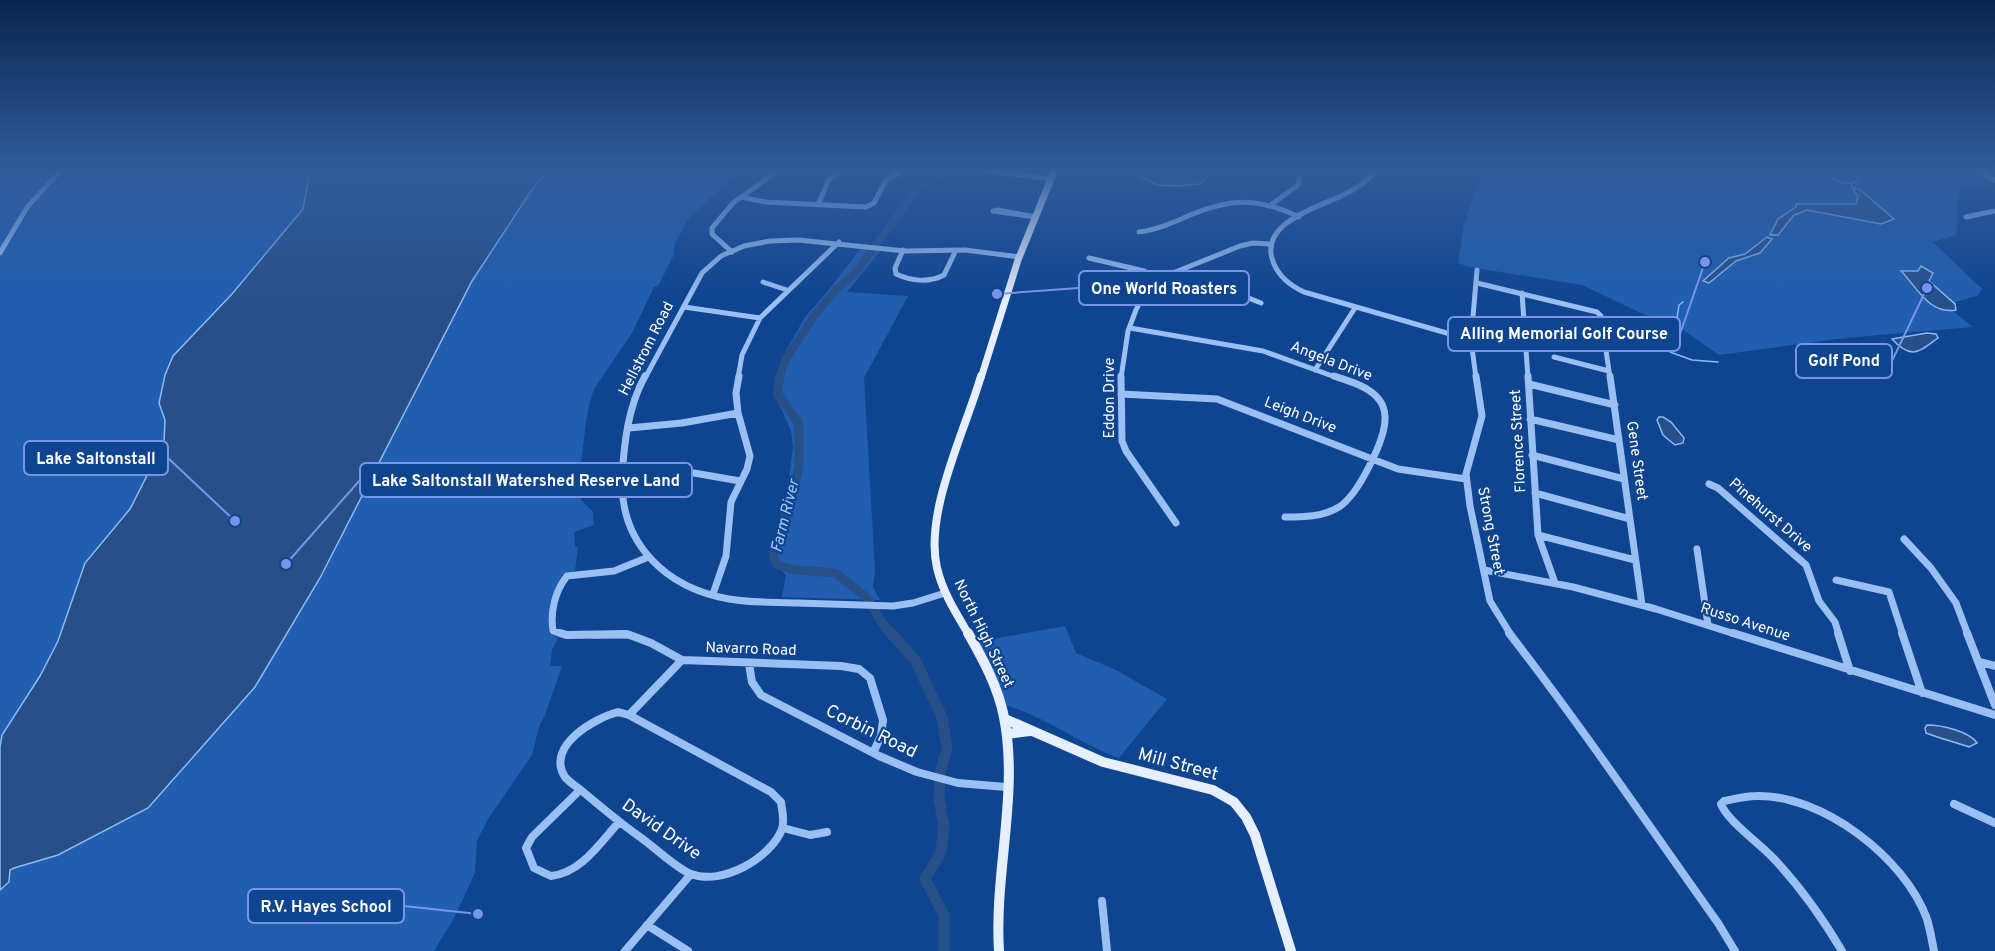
<svg xmlns="http://www.w3.org/2000/svg" width="1995" height="951" font-family="Overpass,sans-serif">
  <style>
    .green { fill: #215eb0 }
    .water { fill: #285088; stroke: #8bbaf7; stroke-width: 1.5 }
    .lines { fill: none; stroke-linecap: round; stroke-linejoin: round }
    .stream { stroke: #8bbaf7; stroke-width: 1.5 }
    .river-far2 { stroke: #285088; stroke-width: 8 }
    .river-far1 { stroke: #285088; stroke-width: 9 }
    .river { stroke: #285088; stroke-width: 11 }
    .minor-far2 { stroke: #9ac0f3; stroke-width: 5 }
    .minor-far1 { stroke: #9ac0f3; stroke-width: 7 }
    .minor { stroke: #9ac0f3; stroke-width: 8 }
    .major-far2 { stroke: #e6efff; stroke-width: 7 }
    .major-far1 { stroke: #e6efff; stroke-width: 8 }
    .major { stroke: #e6efff; stroke-width: 10 }
    .labels { text-anchor: middle; dominant-baseline: central; stroke-width: 4.5; stroke-linejoin: round; paint-order: stroke }
    .street-label { font-size: 15px; fill: #fff; stroke: #0f4490 }
    .water-label { font-size: 16px; font-style: italic; fill: #a5cafa; stroke: #0f4490 }
    .near-street-label { font-size: 18px; fill: #fff; stroke: #0f4490 }
    .leader { fill: none; stroke: #7795e8; stroke-width: 2 }
    .callout-dot { fill: #7795e8; stroke: #0f4490; stroke-width: 2 }
    .callout { fill: #0f4490; stroke: #7795e8; stroke-width: 2 }
    .callout-label { font-size: 16px; text-anchor: middle; font-weight: bold; fill: #fff }
  </style>
  <rect width="100%" height="100%" fill="#0f4490"/>
  <path class="green" d="M0,169h59c-26,23 -42,52 -59,81z
    M64,169h685l-28,19 -32,30 -14,25 -1,12 -16,31 -4,1 -22,46 -38,56c-12,34 -9,70 -19,104l18,19 1,13 -20,7 1,15h3l-3,24c-5,1 -10,1 -13,5 -8,9 -15,45 -13,57l9,5 -6,12 -2,16h12l-17,49 -6,12 -7,28 -44,64 -11,22 -2,32 -21,45 -20,33h-434v-696c12,-12 16,-25 25,-39 11,-18 24,-32 39,-47z
    M1482,169h490l21,15 -33,4c-4,17 -1,30 -4,47l-23,7 49,47 -5,7 -22,6 -1,10 19,15 -128,11 -126,17 -50,-35 -24,-5 -63,-30 -113,-18 -11,-4 6,-39z
    M861,248l20,2 -34,42 61,4 -44,82 11,193 -2,16 7,13 -98,-3 4,-22 -12,-12 -2,-12 16,-65 5,-39 -2,-16 -15,-34v-21l7,-20 22,-39 22,-25z
    M1065,626l11,27 40,17 51,29 -48,59c-39,-14 -73,-41 -114,-53l-29,-63z"/>
  <path class="water" d="M306,169h242l-17,22 -59,90 -152,297 -65,109 -107,121 -90,47 -44,13 -4,2 -1,12 -9,8v-143l2,-12 38,-59 18,-35 27,-78 45,-54 34,-67 1,-22 -6,-17 6,-28 8,-19 59,-62 71,-85 6,-32z
    M1124,169h92l-17,15 -20,2 -22,-1z
    M1822,169h24l11,6 1,6c-14,6 -27,-1 -36,-12z
    M1852,188l7,1 35,30 -13,5 -74,-14 -13,5 -16,20h-8l8,-16 18,-12v-3h60l2,-8z
    M1767,237l5,2 -12,14 -24,8 -27,22 -6,-2 26,-23 16,-4z
    M1921,266l12,7 -4,8 26,23 1,6c-27,5 -39,-23 -55,-39h17z
    M1927,333l9,1 2,4c-18,13 -26,23 -46,1z
    M1659,417h4l8,5 13,16 -1,5 -8,2 -12,-10 -6,-15z
    M1927,725c14,0 42,6 50,18l-8,4c-14,-5 -28,-8 -43,-14l-1,-5z"/>
  <g class="lines">
    <path class="stream" d="M1851,184l2,4
      M1677,318l2,-13 4,-3
      M1676,320l-8,27 2,5 22,8 26,2"/>
    <path class="river-far2" d="M779,378l7,-19 28,-43 21,-25 22,-20 60,-82 8,-8 32,-12"/>
    <path class="river-far1" d="M780,376l-3,17 21,29 1,9v35l-8,34 -18,55 4,10 18,5 41,3 31,25 15,25 10,12"/>
    <path class="river" d="M891,633l24,27 27,57 5,31 -7,25 -1,26 5,27 -3,26 -16,27 19,36v36"/>
    <path class="minor-far2" d="M973,169l78,10
      M1378,169c-10,11 -20,19 -33,25 -27,14 -89,29 -71,70 6,14 17,22 30,28l167,48
      M1977,169l18,12
      M741,197l24,5 101,5 8,-4 12,-23 19,-11
      M1272,204l26,-19 1,-6
      M818,205l10,-24 14,-12
      M998,210l37,7 -42,-6z
      M1966,217l29,-6
      M1139,232c17,-2 33,-9 49,-16 42,-18 69,-19 111,1
      M903,250l-8,18 1,6c15,7 33,9 48,1l12,-25
      M732,252l-20,-18v-6l21,-25 47,-34
      M0,253l28,-47 34,-37
      M1089,258l55,13 14,8
      M1181,270l24,18 36,7 20,8
      M763,282l24,8
      M1477,283l120,29 4,4 9,62
      M1522,293l6,85
      M684,307l76,11
      M1130,328l133,23 75,27
      M1562,331l42,9
      M1554,357l55,14
      M1315,370l40,-62
      M645,378l57,-105 19,-17 23,-10 26,-5 28,-1 107,11 60,-1 55,7
      M738,378l4,-23 18,-37 79,-76
      M1121,378l7,-47 8,-21 9,-18 13,-13 82,-33 13,-3 17,1
      M1476,378l-5,-38 6,-70"/>
    <path class="minor-far1" d="M645,376c-17,31 -21,67 -23,102 -2,66 44,110 107,121 22,4 45,3 68,4 32,1 64,2 96,3l20,-3 32,-10
      M1121,376l1,65 4,10 50,72
      M1476,376l6,40 -16,58 4,32 20,95 21,34
      M1528,376l10,159 17,48
      M1610,376l32,229
      M1529,384l86,21
      M1121,394l96,5 181,70 68,10
      M1530,419l89,21
      M629,428l53,-5 56,-10
      M1532,455l92,24
      M694,473l46,8
      M1709,484l9,4 88,77 13,36 16,21 4,13
      M1535,493l95,26
      M1285,517c18,0 38,0 54,-10 19,-12 47,-68 46,-90 0,-8 -4,-16 -9,-21 -11,-11 -28,-15 -42,-20
      M1538,535l97,25
      M1904,539l27,29 25,35 12,32
      M1697,549l11,76
      M1484,570l89,17 83,22 82,26
      M1836,580l53,12 14,43
      M713,594l13,-38 5,-54 16,-33 3,-13 -12,-43 -2,-20 3,-17
      M565,635l-12,-4c-3,-19 2,-40 14,-55l47,-5 32,-13
      M593,635h36"/>
    <path class="minor" d="M560,633l7,2 60,-1 24,9 31,17 159,6 18,3 11,9 13,42 -2,16 -8,17
      M1509,633c73,94 140,193 209,290l17,28
      M1733,633l262,82
      M1838,633l12,38
      M1902,633l20,60
      M1967,633l28,72
      M1980,662l15,4
      M749,664l3,18 9,13 118,61 38,16 41,11 48,4
      M618,712l11,3 142,77 10,10c1,8 4,19 1,27 -11,29 -60,57 -91,45 -14,-5 -38,-28 -51,-37 -20,-14 -39,-30 -58,-46 -5,-4 -13,-9 -17,-14 -20,-31 30,-59 53,-65z
      M629,715l53,-55
      M580,790l-48,47 -6,11 8,20 17,8c30,-3 49,-33 68,-54
      M1954,804l41,19
      M783,828l27,7 17,-3
      M1102,901l5,50
      M647,925l41,26
      M625,951l66,-77
      M1842,951c-19,-32 -41,-63 -66,-90 -14,-16 -49,-40 -55,-57l3,-3c10,-2 22,-5 32,-5 66,-2 149,62 171,123 3,10 5,22 7,32"/>
    <path class="major-far2" d="M981,378l37,-118 37,-91"/>
    <path class="major-far1" d="M969,635c-13,-22 -26,-42 -32,-67 -13,-55 28,-137 44,-192"/>
    <path class="major" d="M968,633c15,26 30,54 36,84 15,77 -10,156 -5,234
      M1005,719l98,43 110,28 21,12 12,15 9,18 36,116
      M1007,734l23,-3"/>
  </g>
  <linearGradient id="sky" x2="0" y2="1"><stop stop-color="#08254f"/><stop offset="0.56" stop-color="#315c9c"/><stop offset="1" stop-color="#315c9c" stop-opacity="0"/></linearGradient>
  <rect width="1995" height="302" fill="url(#sky)"/>
  <g class="labels">
    <g class="street-label">
      <text transform="translate(647 349) rotate(-63)">Hellstrom Road</text>
      <text transform="translate(1331 362) rotate(21)">Angela Drive</text>
      <text transform="translate(1110 398) rotate(-90)">Eddon Drive</text>
      <text transform="translate(1300 416) rotate(21)">Leigh Drive</text>
      <text transform="translate(1519 441) rotate(-93)">Florence Street</text>
      <text transform="translate(1636 461) rotate(82)">Gene Street</text>
      <text transform="translate(1770 516) rotate(41)">Pinehurst Drive</text>
      <text transform="translate(1490 531) rotate(79)">Strong Street</text>
      <text transform="translate(1745 623) rotate(18)">Russo Avenue</text>
      <text transform="translate(983 634) rotate(64)">North High Street</text>
      <text transform="translate(751 650) rotate(2)">Navarro Road</text>
    </g>
    <g class="water-label">
      <text transform="translate(786 516) rotate(-76)">Farm River</text>
    </g>
    <g class="near-street-label">
      <text transform="translate(871 732) rotate(26)">Corbin Road</text>
      <text transform="translate(1178 765) rotate(15)">Mill Street</text>
      <text transform="translate(661 830) rotate(35)">David Drive</text>
    </g>
  </g>
  <path class="leader" d="M997 294L1079 288M1705 262L1680 334M1927 288L1892 361M235 521L168 458M286 564L360 480M478 914L404 906"/>
  <g class="callout-dot">
    <circle cx="997" cy="294" r="6"/>
    <circle cx="1705" cy="262" r="6"/>
    <circle cx="1927" cy="288" r="6"/>
    <circle cx="235" cy="521" r="6"/>
    <circle cx="286" cy="564" r="6"/>
    <circle cx="478" cy="914" r="6"/>
  </g>
  <g class="callout">
    <rect x="1079" y="271" width="170" height="34" rx="6"/>
    <rect x="1448" y="317" width="232" height="34" rx="6"/>
    <rect x="1796" y="344" width="96" height="34" rx="6"/>
    <rect x="24" y="441" width="144" height="34" rx="6"/>
    <rect x="360" y="463" width="332" height="34" rx="6"/>
    <rect x="248" y="889" width="156" height="34" rx="6"/>
  </g>
  <g class="callout-label">
    <text x="1164" y="294">One World Roasters</text>
    <text x="1564" y="339">Alling Memorial Golf Course</text>
    <text x="1844" y="366">Golf Pond</text>
    <text x="96" y="464">Lake Saltonstall</text>
    <text x="526" y="486">Lake Saltonstall Watershed Reserve Land</text>
    <text x="326" y="912">R.V. Hayes School</text>
  </g>
</svg>
